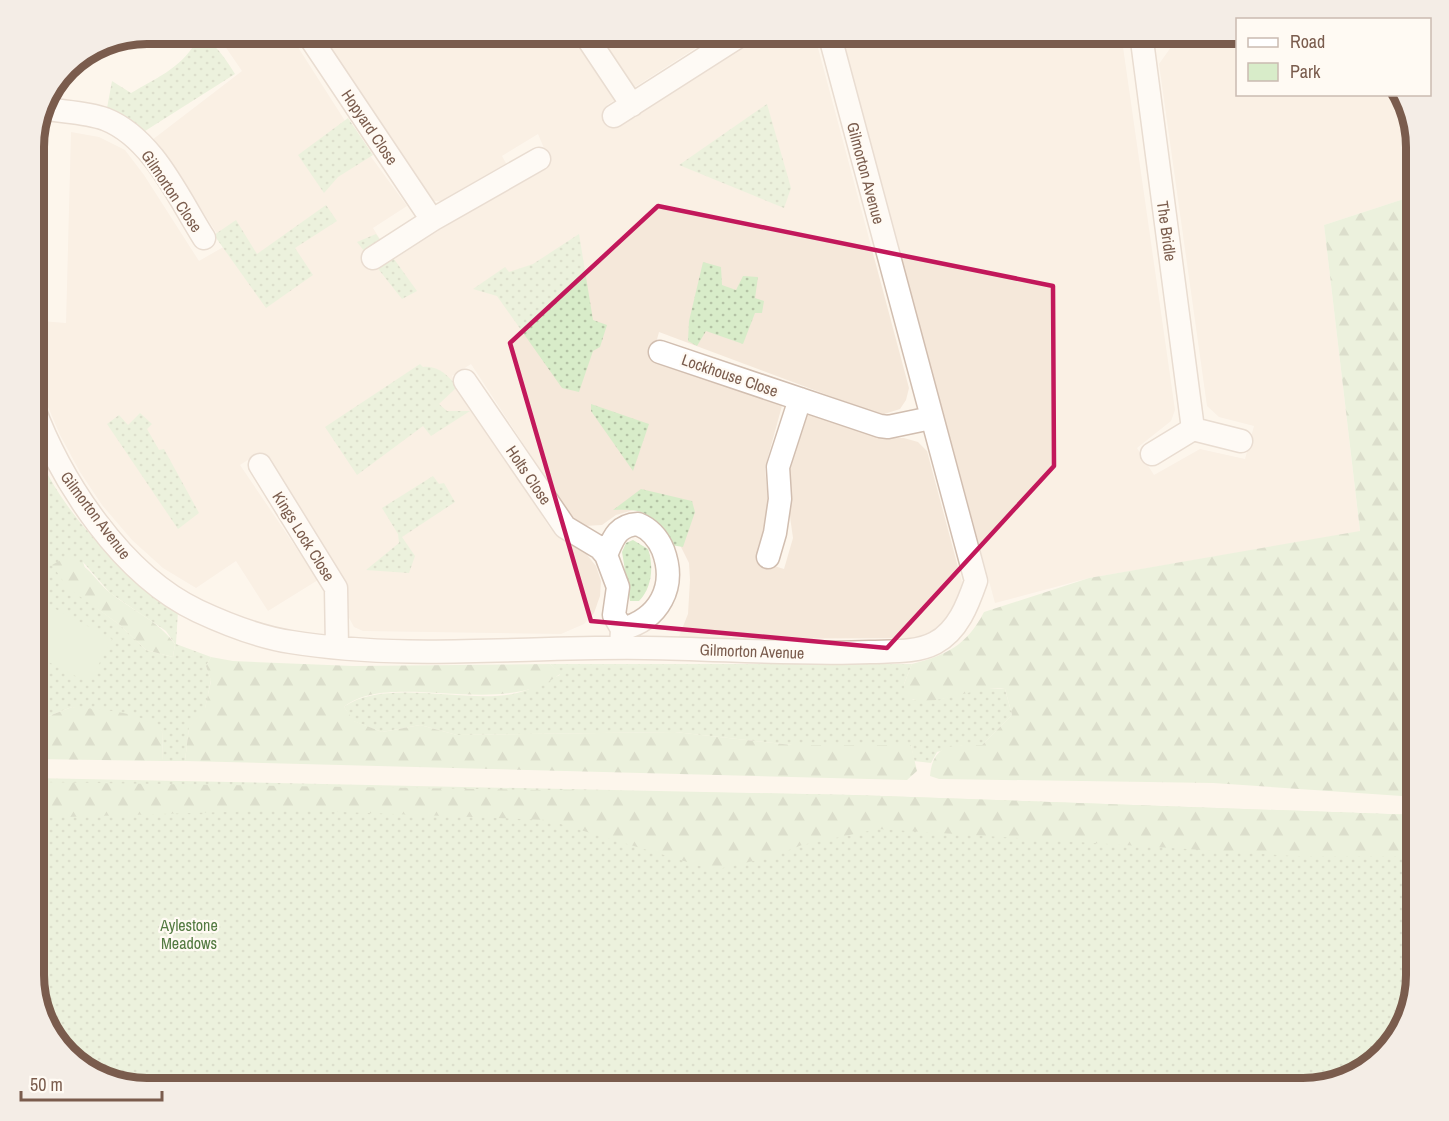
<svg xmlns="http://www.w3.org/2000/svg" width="1449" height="1121" font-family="'Archivo Narrow',sans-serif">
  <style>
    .residential { fill: #f5e8da }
    .green { fill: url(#green-dots); fill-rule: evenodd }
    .forest { fill: url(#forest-firs) }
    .pitch { fill: #d8ecc9 }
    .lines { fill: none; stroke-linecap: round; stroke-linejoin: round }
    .minor-casing { stroke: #d1beb0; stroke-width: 25 }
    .minor { stroke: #fff; stroke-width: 22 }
    .marked { fill: none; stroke: #c2185b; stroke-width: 4.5; stroke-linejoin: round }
    .labels { text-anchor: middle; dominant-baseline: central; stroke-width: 4.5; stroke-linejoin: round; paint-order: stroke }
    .street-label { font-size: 16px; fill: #7a5c4d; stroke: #fffaf3 }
    .park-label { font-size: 16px; fill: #537a41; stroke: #fffaf3 }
    .rim { fill: none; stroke: #7a5c4d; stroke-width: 8 }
  </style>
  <defs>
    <pattern id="green-dots" width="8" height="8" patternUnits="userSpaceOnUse" patternTransform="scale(1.5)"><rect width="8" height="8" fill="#d8ecc9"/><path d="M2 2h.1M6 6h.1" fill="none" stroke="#b4c2a5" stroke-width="1.8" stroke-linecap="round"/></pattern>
    <pattern id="forest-firs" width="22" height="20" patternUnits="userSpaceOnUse" patternTransform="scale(1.5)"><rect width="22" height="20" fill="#d8ecc9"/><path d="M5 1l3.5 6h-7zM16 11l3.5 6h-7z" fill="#b4c2a5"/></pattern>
  </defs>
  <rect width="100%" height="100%" fill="#fdf6ec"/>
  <path class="residential" d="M216,33h73l58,91 60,82 -34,22 20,32 156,-100 -11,-26 -36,22 5,9 -63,36h-10l-8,-5 -107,-163h400l-112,72 12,19 138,-91h57l95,355 -3,12 -6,9 -19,6 -222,-83 -7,26 131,44 -18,66 5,54 -12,39 26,8 9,-31 -9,-64 21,-62 75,26h24l14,4 9,9 35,131 -4,23 -20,25 -17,8 -243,1 10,-25 2,-34 -1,-17 -10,-20 -35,-36 -28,8 -14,10 -18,1 -12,-8 -101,-154 -19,12 98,152 34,23 12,15 5,15 -1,15 -6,17 -10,11 -23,10 -198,-3 -9,-4 -7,-13 -1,-27 -89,-133 -17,11 78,115 -50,31 -32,-50 -40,27 -33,-20 -31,-28 -30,-35 -22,-33 -20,-37 -14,-33 -5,-36v-45l25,2 5,-191 28,5 26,13 19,25 55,86 26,-15 -56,-86 -17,-20 90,-69z
    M840,33h281l54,377 -4,11 -34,27 17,27 46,-26 45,10 9,-33 -35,-9 -12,-11 -48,-342 22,-31h56l1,61 165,1 13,52v48l-92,30 36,307 -271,46 -94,25z"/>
  <path class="green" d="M186,33c23,0 38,23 49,41l-101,64 -29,-19 7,-38 19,12c24,-14 49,-25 63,-48z
    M767,104l24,84 -7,20 -105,-43z
    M348,118l25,37 -35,22 -14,16 -26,-38z
    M326,205l11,16 -42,27 18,27 -47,33 -52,-73 22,-15 21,34z
    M376,234l41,57 -15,8 -45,-57z
    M579,234l14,86 14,5 -7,22 -7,4 -14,41 -17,-4 -65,-92 -24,-7 32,-22 4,5 24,-8z
    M703,262l18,5 1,18 14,5 7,-14 15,1 -3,21 9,3 -2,12h-7l-12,31 -37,-13 -9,15 -9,-5 1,-20z
    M420,364l3,3c15,-2 26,9 34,20l-18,17 8,7h23l-39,25 -8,-10 -66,49 -32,-48z
    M591,404l58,20 -16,47 -42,-60z
    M140,413l12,11 -5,5 12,21 5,-1 35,64 -21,16 -71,-105 12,-9 9,10z
    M33,444c29,70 84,125 145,167l-2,33 35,13 -5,9 5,14 -6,29 -16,19 -4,33h-22l-1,-30 -90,-24 -39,15v-173l10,-9zM83,562l27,31 56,38 9,13 -2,13 -27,-7 -26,-25 -22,-16z
    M433,476l6,8 5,-1 11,19 -53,35 13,19 -6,17 -43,-3 33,-27 -1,-9 -16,-26z
    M641,489l51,12 3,11 -12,35 -12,-2c-21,-29 -20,-37 -58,-35z
    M633,540l15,9c6,17 4,39 -9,52h-9l-8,-49 4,-9z
    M550,664h362l-8,20 9,16 28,-1 34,-10h30l7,26 -30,30h-19l-26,7 -6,11 -17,-2 -3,-16h-119l-117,-13 -218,3 -37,-10 -38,7 -29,-11 -9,-14c41,-30 125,-2 173,-14 14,-3 29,-12 43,-18z
    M33,778l821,17 562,20v159l-24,70 -40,32 -50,12h-1155l-70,-24 -32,-39 -12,-44z"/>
  <path class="forest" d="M1416,195v602l-203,-14 -274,-4 -9,-3c3,-34 24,-31 52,-31l30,-30 -7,-26c-33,-4 -68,21 -100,8l-1,-13 8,-20c35,-9 55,-19 72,-52l105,-34 271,-47 -36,-306z
    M33,462c18,26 26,63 1,87z
    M66,557c26,9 27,23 47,38 21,16 46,27 62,49l-2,13 -27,-7 -26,-25 -52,-37 -16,-23z
    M211,657l22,4 120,5 197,-2 10,10c-56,46 -170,-5 -216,33l10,14 28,11 38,-7 37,10 218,-3 117,13h119l6,26 -10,9 -722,-19 4,-34 16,-19 6,-27 -5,-15z
    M72,707c31,3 66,3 90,24l1,30 -130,-2v-37z
    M33,782l821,13 562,20v41h-122l-416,-27 -76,16 -31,12 -57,13 -167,-50 -256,-10 -258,8z"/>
  <path class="pitch" d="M46,604l66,35 -23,44 -56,-29v-25z"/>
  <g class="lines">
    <g class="minor-casing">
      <path id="minor" d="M307,33l125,187
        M584,33l48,72
        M1141,33l52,396
        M41,108c21,4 45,4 64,11 48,19 73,78 99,119
        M614,116l130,-83
        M33,167l3,-40
        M373,258l59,-38 107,-61
        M660,352l220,74 8,1 43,-9
        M465,381l100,146 35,21 6,7 12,32 -4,28 8,14 -1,19
        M33,406c28,76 89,169 165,205 30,14 60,26 93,31 118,19 236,4 355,6 75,1 149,7 224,4 21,-1 46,1 65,-9 23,-12 33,-39 41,-62l-147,-548
        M1152,454l41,-25 48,12
        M260,465l76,123 1,59
        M606,555c7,-16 11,-30 32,-31 12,5 20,14 25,26 14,37 -4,69 -41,79
        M768,557l7,-24 5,-34 -2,-32 22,-68"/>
    </g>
    <use href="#minor" class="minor"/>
  </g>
  <path d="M0 0H1449V1121H0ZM658,206l395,80 1,180 -167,182 -296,-27 -81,-278z" fill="#fdf6ec" fill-opacity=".55" fill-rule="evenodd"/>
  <path class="marked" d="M658,206l395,80 1,180 -167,182 -296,-27 -81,-278z"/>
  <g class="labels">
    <g class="street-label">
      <text transform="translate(370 127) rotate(56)">Hopyard Close</text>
      <text transform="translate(866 173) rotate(75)">Gilmorton Avenue</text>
      <text transform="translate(172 191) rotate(56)">Gilmorton Close</text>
      <text transform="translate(1167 231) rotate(82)">The Bridle</text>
      <text transform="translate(730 375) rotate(19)">Lockhouse Close</text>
      <text transform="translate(529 475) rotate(56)">Holts Close</text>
      <text transform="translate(96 515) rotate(53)">Gilmorton Avenue</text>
      <text transform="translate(304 536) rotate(58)">Kings Lock Close</text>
      <text transform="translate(752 651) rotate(2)">Gilmorton Avenue</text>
    </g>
    <g class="park-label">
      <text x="189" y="925">Aylestone<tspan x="189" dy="18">Meadows</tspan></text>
    </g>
  </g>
  <path d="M0 0H1449V1121H0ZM147 44H1303A103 103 0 0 1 1406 147V975A103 103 0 0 1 1303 1078H147A103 103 0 0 1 44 975V147A103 103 0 0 1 147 44Z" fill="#f4ede6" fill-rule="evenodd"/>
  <path class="rim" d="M147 44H1303A103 103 0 0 1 1406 147V975A103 103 0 0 1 1303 1078H147A103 103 0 0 1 44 975V147A103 103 0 0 1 147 44Z"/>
  <rect x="1236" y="18" width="195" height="78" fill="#fffaf3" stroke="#cabbb1" stroke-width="1.5"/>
  <rect x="1248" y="38" width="30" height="9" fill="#ffffff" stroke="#cabbb1" stroke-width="1.5"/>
  <text x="1290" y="48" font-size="18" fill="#7a5c4d">Road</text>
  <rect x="1248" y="63" width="30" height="18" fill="#d8ecc9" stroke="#cabbb1" stroke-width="1.5"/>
  <text x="1290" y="78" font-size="18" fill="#7a5c4d">Park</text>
  <path d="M21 1091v9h141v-9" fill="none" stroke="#7a5c4d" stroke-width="3"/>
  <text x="30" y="1091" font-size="18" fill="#7a5c4d" stroke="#fffaf3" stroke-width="4.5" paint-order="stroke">50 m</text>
</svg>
